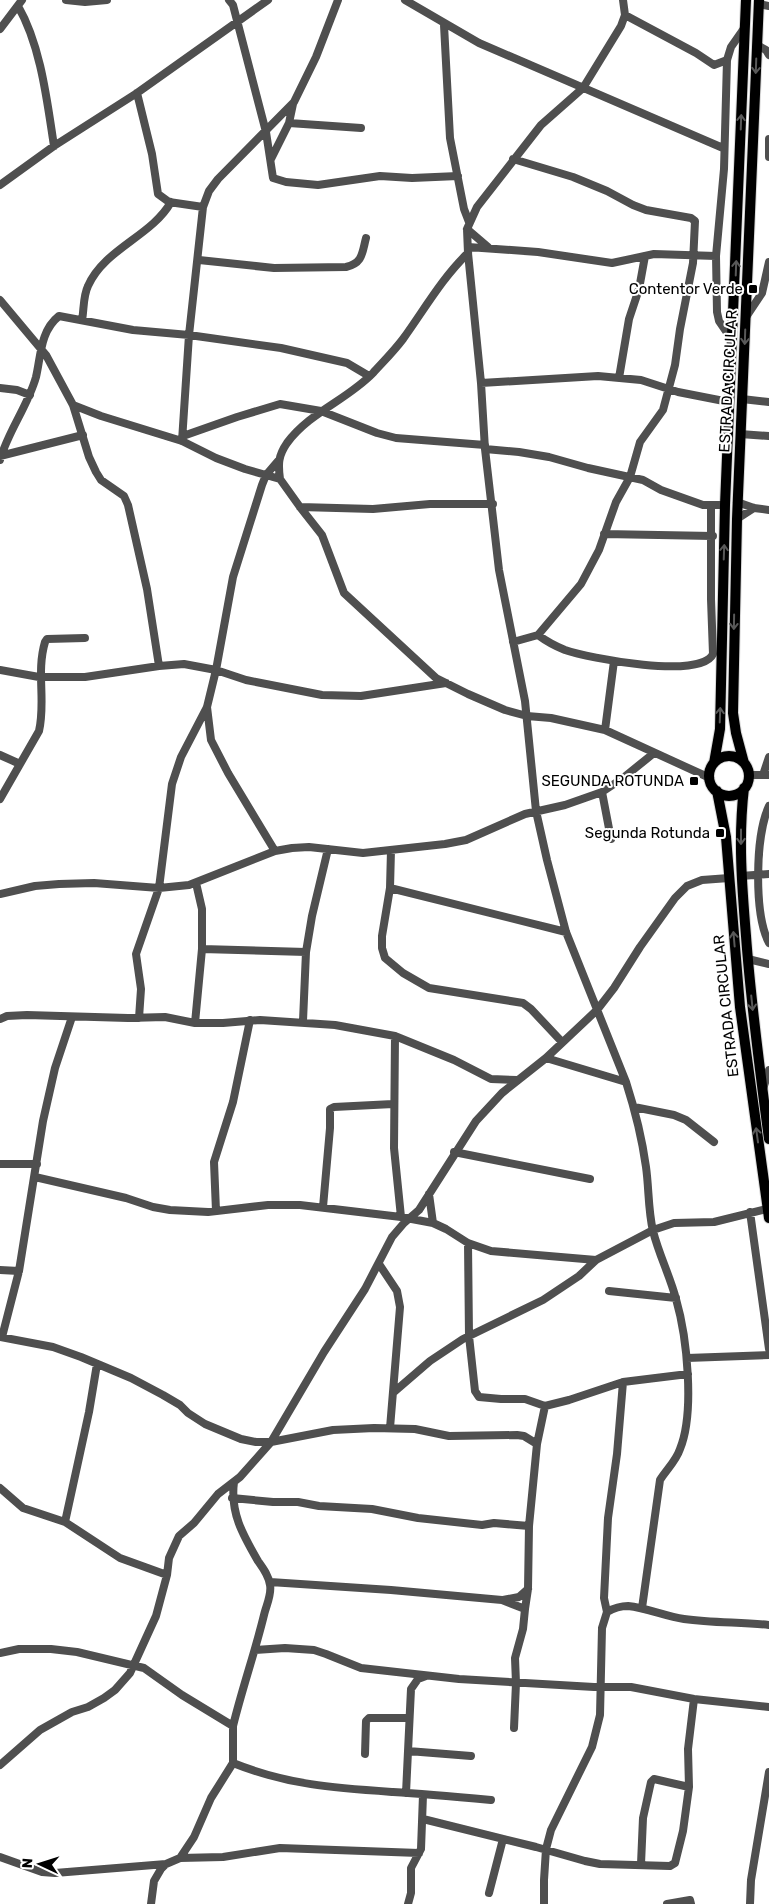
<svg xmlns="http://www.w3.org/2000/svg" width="769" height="1904" font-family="Rubik,sans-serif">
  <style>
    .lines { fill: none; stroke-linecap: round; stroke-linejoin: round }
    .major-casing { stroke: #dbdbdb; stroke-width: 12 }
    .minor { stroke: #4f4f4f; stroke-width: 8 }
    .major { stroke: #000; stroke-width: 10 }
    .oneway { stroke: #595959 }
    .poi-dot { fill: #000; stroke: #fff; stroke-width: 2 }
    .labels { text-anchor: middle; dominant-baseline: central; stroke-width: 4; stroke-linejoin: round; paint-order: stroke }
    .poi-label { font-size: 15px; fill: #000; stroke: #fff; text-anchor: end }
    .street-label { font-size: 15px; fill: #000; stroke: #fff }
  </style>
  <rect width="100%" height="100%" fill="#fff"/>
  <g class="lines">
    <g class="major-casing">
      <path id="major" d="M709 776a20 20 0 1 1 40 0a20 20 0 1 1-40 0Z
        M714,763l6,-34 5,-224 21,-505
        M744,763l-8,-30 -3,-20 4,-194 22,-519
        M744,788c-6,50 -2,99 2,148 5,68 14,136 23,203
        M717,791l9,46 14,170 29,211"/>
    </g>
    <path class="minor" d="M66,0l19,2 22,-2
      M229,0l4,5 33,127 7,46 13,4 32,3 62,-9 32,2 46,-2
      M405,0l74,43 244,105
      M623,0l2,15 -4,11 -38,62 -42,37 -64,82 -10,22 1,24 13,130 4,66 14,121 26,131 11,110 11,49 19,72 60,150c9,28 16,56 20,85 3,21 2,43 7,64 6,24 17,45 23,68 11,38 19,113 4,150 -4,12 -13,20 -20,31l-18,128
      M759,4l10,2
      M18,6c23,40 29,95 36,140
      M625,15l71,38 18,12 13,-5
      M444,25l6,113 14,71 5,13
      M0,29l22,-29
      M757,45l9,5 3,5
      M137,93l15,61 6,40 11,8 34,5
      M289,123l72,5
      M769,139v18
      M271,159l18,-36 4,-19
      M0,185l54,-39 83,-53 131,-93
      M467,229l21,18
      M468,247l70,5 74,11 42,-9 62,2
      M199,260l75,8 72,-1c17,-4 16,-14 20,-29
      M0,300l46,55 27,50 16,52 7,15 5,8 23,16 4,9 19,84 12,77
      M746,317l16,-24 7,-31
      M82,320c2,-10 1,-24 6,-34 16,-37 64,-50 83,-84
      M732,340l-13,-19 -2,-9 -1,-56 8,-87 3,-109 4,-13 14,-20
      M619,378l10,-59 10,-30 6,-33
      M481,383l117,-7 43,4 37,12 51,10
      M0,388l17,2 13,5
      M742,399l27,3
      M73,405l28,11 81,25 34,17 29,11 35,10 20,28 22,28 22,58 92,85 32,16 37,16 22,6 24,2 54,12 105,48
      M740,434l29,2
      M183,436l54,-19 43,-13 41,7 56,22 19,5 89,7
      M182,441l7,-106 14,-128 6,-16 9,-12 76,-77 22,-45 22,-57
      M485,449l34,3 30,5 39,11 55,12 18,10 42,15h22
      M0,456l83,-21
      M0,460c8,-29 28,-54 36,-83 5,-21 4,-46 23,-61l74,14 56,5 92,13 66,15 22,13
      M280,479c-2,-15 -2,-23 7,-36 23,-31 60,-43 86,-70 10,-11 21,-22 30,-34 21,-29 39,-61 65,-86
      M737,502l17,6 15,2
      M300,507l73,2 57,-5h63
      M737,519l17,-11
      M604,534l109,2
      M538,635c8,6 17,11 27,15 23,8 136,30 148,4l-2,-55v-92
      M513,642l25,-7 43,-51 18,-34 17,-48 14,-25 10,-35 23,-32 12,-45 5,-36 13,-66 2,-42 -4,-3 -45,-8 -13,-5 -26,-14 -34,-14 -60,-18
      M0,670l39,7h46l74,-11 25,-2 32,6 30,10 76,15 39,1 85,-13
      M207,707l4,33 17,33 47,78
      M605,730l9,-69
      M0,755l20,9
      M749,775h20
      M763,775l6,-18
      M602,792l9,47
      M0,799l39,-68c7,-29 -3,-59 6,-89l2,-3 38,-1
      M769,806c-14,30 -15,108 0,137
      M391,850l-1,38 -8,48v12l3,10 18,15 26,15 94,15 8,6 31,33
      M741,876l28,-2
      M390,888l176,44
      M0,894l35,-8 24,-2 35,-1 65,5 30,-3 86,-34 17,-3 17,-1 54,6 82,-9 21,-4 59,-26 40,-9 37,-13 21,-14 31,-25
      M202,949l104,3
      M748,959l21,5
      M139,1018l2,-29 -5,-35 23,-66 13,-104 9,-27 26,-50 9,-37 17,-93 29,-92 4,-10 12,-14
      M0,1019l7,-3 20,-1 101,3 37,-1 30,6h28l37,-3 75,5 60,11 59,24 37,19 26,1
      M303,1021l3,-69 6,-36 16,-67
      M195,1023l7,-74v-40l-6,-26
      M395,1036l-1,112 7,69
      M546,1058l80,24
      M763,1089l6,-19
      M634,1107l40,8 12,5 28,22
      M454,1152l136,27
      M0,1164h37
      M35,1177l91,21 27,9 17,3 38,2 60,-7h32l101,12 32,6 13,6 22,14 23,8 105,9
      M429,1194l4,29
      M323,1207l7,-79v-19l4,-2 59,-3
      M216,1211l-2,-49 19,-60 17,-82
      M750,1212l19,137
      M468,1243l1,93 6,55 4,6 22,2h24l20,7 24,-6 54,-18 65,-8
      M379,1264l18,27 3,16 -10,121
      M0,1270l19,1
      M609,1291l67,7
      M0,1337l53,10 28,10 50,21 32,17 17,10 8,8 17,11 36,15 15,3h15l62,-12 41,-2 41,1 34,7 68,-1 7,1 13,8 -8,82 -1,63 -3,20 -23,-9 -111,-10 -121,-8
      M2,1337l17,-66 24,-150 12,-53 17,-51
      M687,1358l82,-3
      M97,1364l-8,48 -24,110 55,36 47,17
      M394,1392l36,-31 33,-22 80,-39 36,-24 17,-16 57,-30 21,-7 40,-1 53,-13
      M537,1444l8,-38
      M0,1488l23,20 42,14
      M232,1498l41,4h25l21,4 53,3 46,9 64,7 12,-2 35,3
      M503,1600l16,-3 9,-8
      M607,1612l-3,-14 4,-80 9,-64 6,-72
      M255,1650l30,-2 29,2 12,4 35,14 98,11 135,8h37l63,12 75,8
      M0,1653l19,-4h32l26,3 67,16 38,27 51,31v37l-22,35 -17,39 -14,21
      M233,1726c9,-37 22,-74 31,-111 2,-9 8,-21 6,-30 -1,-9 -7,-17 -12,-24 -15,-26 -28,-48 -24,-79
      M514,1728l2,-45 -1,-25 8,-29 2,-20
      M408,1751l63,5
      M365,1754l1,-33 3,-3h40
      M233,1763c55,22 101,25 160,29 32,2 65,5 98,8
      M0,1765l40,-35 32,-18 16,-5 16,-9 11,-8 15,-17 26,-57 11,-41 2,-17 10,-22 15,-13 24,-29 22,-17 31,-35 53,-90 41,-63 27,-52 12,-14 15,-13 57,-89 26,-28 44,-35 51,-48 17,-22 26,-41 35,-49 12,-12 15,-6 27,-2
      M406,1793l5,-104 7,-10 8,-3
      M423,1819l113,28 49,14 15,3 70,2 5,-3 8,-32 6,-44 -1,-38 6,-50
      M0,1857l42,15 13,1 111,-9
      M641,1864l2,-46 8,-36 3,-3 35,8
      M489,1893l14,-54
      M151,1904l3,-23 7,-12 5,-5 14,-6 43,-1 57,-9 139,5
      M408,1904l3,-11v-25l10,-19 2,-54
      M544,1904v-24l2,-31 5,-19 41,-83 8,-32 2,-87 5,-16c7,-4 13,-6 21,-6 19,2 37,10 56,13 29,4 57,3 85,6
      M667,1904l23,-4 1,4
      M750,1904l1,-24 18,-108"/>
    <use href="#major" class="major"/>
  </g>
  <defs><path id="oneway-shaft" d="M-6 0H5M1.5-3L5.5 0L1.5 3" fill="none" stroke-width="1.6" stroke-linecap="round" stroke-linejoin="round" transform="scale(1.25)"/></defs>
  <g class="oneway">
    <use href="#oneway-shaft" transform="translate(756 66) rotate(92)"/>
    <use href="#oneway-shaft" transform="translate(741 122) rotate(-88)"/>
    <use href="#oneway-shaft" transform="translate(736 268) rotate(-88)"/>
    <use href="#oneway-shaft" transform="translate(745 337) rotate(92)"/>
    <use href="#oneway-shaft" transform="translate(724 552) rotate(-88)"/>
    <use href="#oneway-shaft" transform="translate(734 622) rotate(91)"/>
    <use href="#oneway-shaft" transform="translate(720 715) rotate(-88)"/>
    <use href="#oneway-shaft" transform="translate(741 837) rotate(90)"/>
    <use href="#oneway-shaft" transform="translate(734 939) rotate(-95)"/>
    <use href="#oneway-shaft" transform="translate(752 1003) rotate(84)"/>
    <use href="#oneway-shaft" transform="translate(757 1135) rotate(-98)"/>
  </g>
  <g class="poi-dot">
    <rect x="748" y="284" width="10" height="10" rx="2.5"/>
    <rect x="689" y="776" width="10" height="10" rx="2.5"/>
    <rect x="715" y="828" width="10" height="10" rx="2.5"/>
  </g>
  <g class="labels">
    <g class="poi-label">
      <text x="743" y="289">Contentor Verde</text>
      <text x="684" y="781">SEGUNDA ROTUNDA</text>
      <text x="710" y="833">Segunda Rotunda</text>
    </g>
    <g class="street-label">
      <text transform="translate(728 381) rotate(-87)">ESTRADA CIRCULAR</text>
      <text transform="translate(726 1006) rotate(-96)">ESTRADA CIRCULAR</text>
    </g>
  </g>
  <g transform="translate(40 1864) rotate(274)" stroke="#ffffff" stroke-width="4" paint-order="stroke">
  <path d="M0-4L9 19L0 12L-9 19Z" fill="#000000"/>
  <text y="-8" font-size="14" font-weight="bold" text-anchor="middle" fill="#000000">N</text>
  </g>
</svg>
